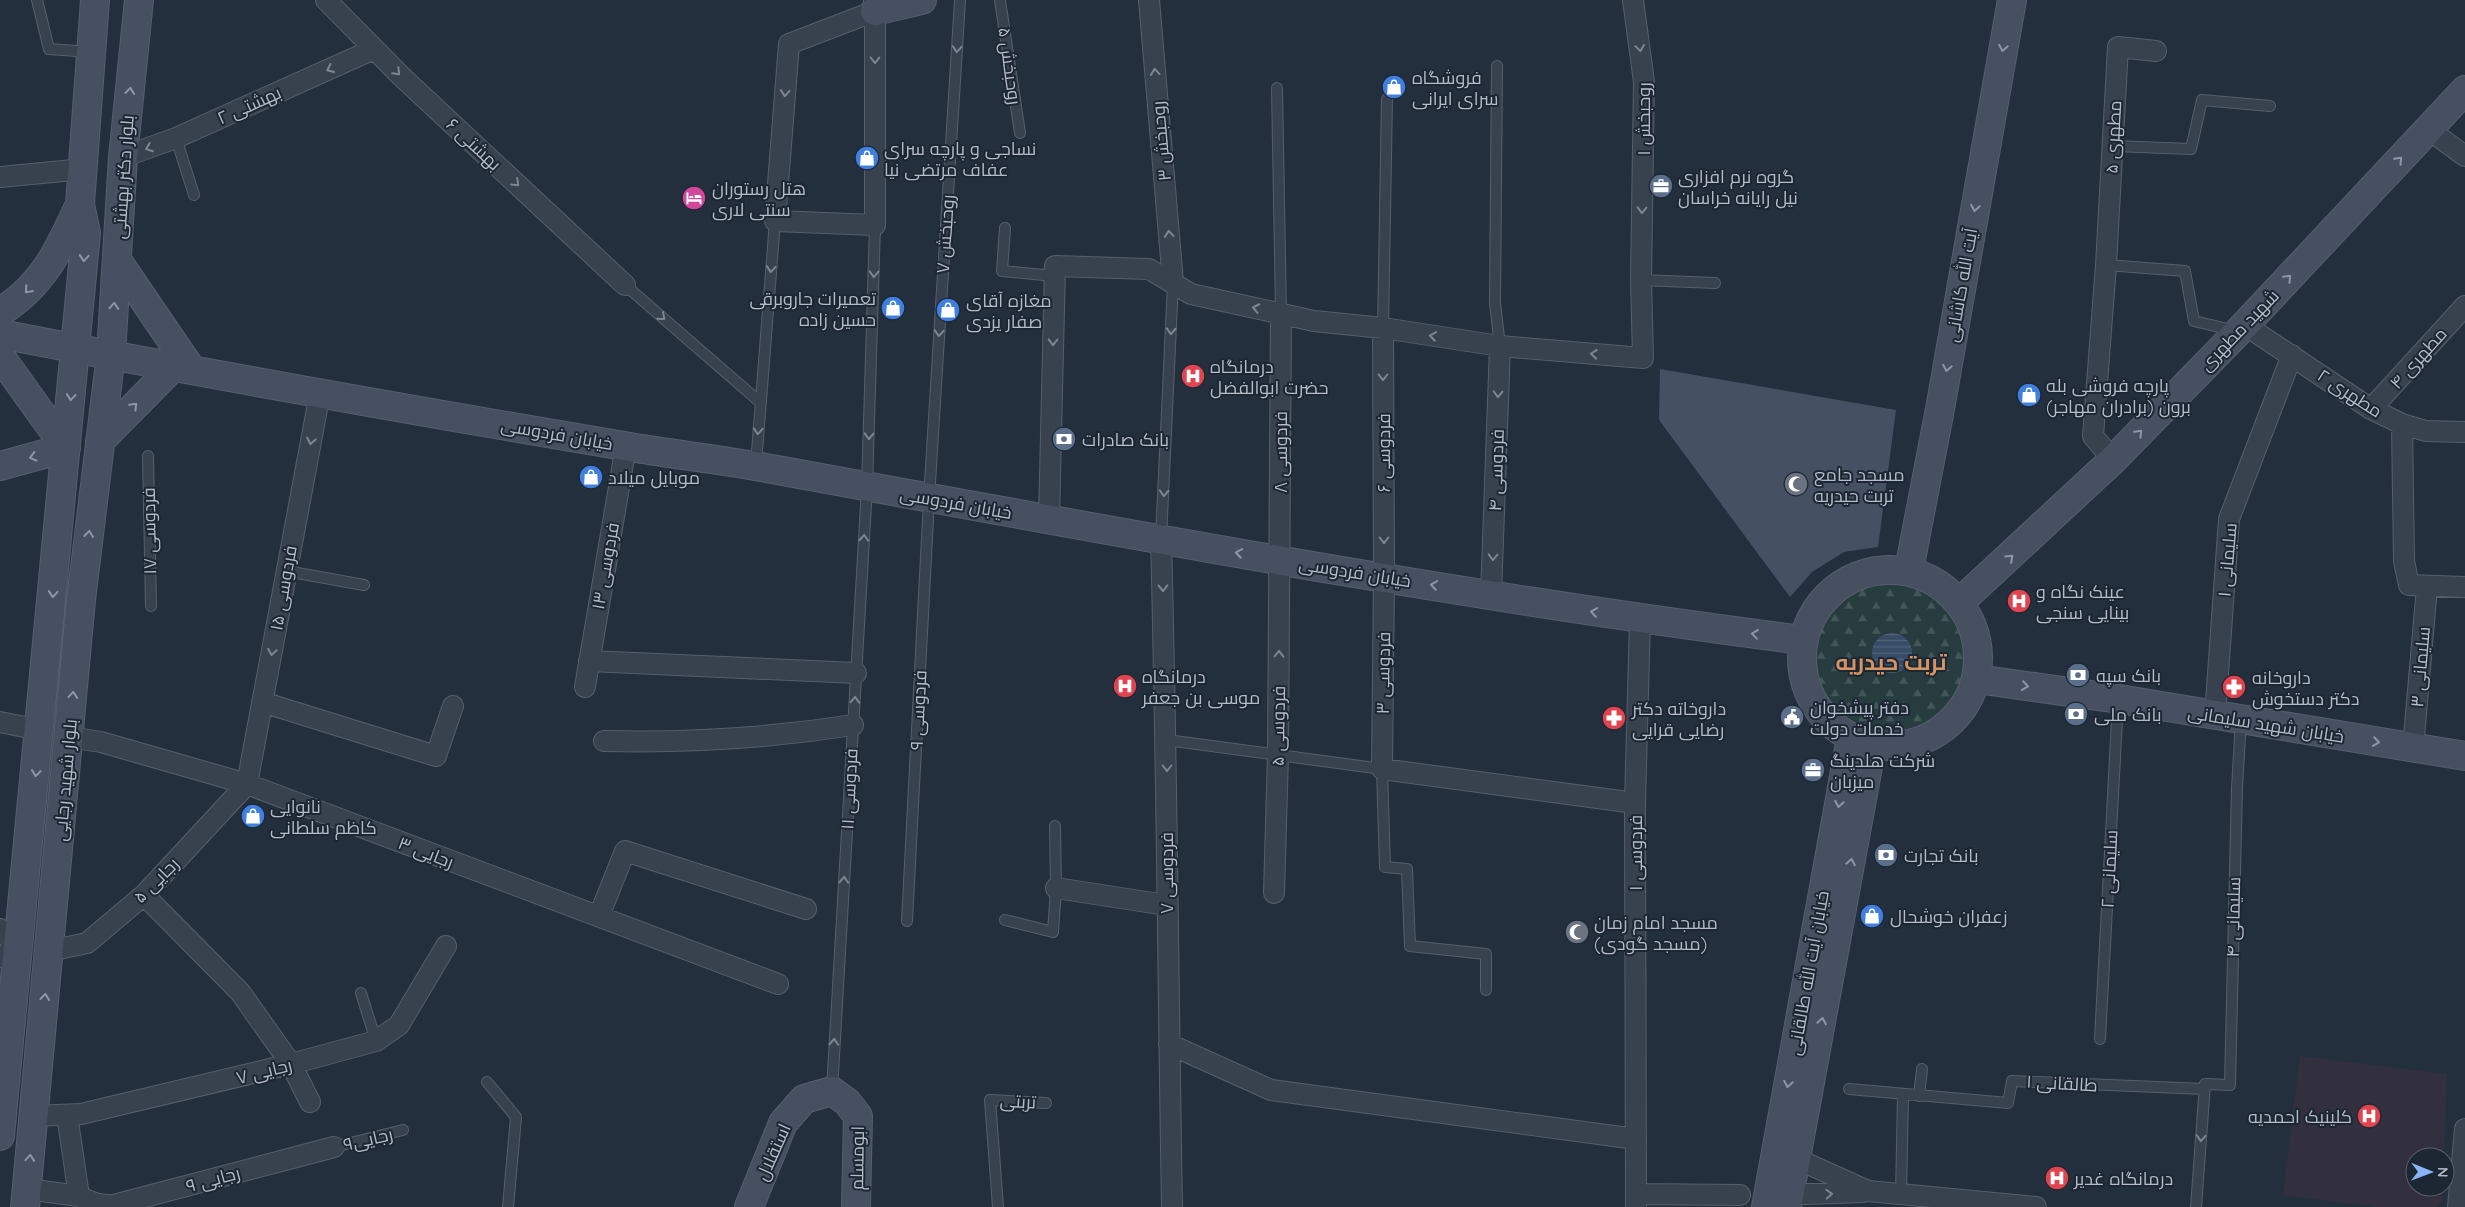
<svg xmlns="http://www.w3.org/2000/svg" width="2465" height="1207" font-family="Quicksand,Cairo,sans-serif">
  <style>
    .medical { fill: #32303f }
    .forest { fill: url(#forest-firs) }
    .water { fill: url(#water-rules) }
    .building { fill: #455162 }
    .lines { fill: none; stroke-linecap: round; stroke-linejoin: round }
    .lane-casing { stroke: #565f6c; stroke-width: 12 }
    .street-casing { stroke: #565f6c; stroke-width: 22 }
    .secondary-casing { stroke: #565f6c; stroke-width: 30 }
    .lane { stroke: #38414e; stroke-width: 10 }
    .street { stroke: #38414e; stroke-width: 20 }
    .secondary { stroke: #465061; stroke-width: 28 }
    .oneway { stroke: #7c8592 }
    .oneway2 { stroke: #8e96a5 }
    .labels { text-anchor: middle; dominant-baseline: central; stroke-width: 4; stroke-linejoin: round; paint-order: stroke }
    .street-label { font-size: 18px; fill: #b4bcc9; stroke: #1d2633 }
    .poi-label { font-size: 18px; fill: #b4bcc9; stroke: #1d2633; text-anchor: start }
    .district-label { font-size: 22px; font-weight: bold; fill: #d59563; stroke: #1d2633 }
  </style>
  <defs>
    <pattern id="forest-firs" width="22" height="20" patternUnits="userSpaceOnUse" patternTransform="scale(1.25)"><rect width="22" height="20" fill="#263c3f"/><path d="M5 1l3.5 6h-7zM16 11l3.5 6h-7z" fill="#435659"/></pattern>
    <pattern id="water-rules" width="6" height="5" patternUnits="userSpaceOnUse" patternTransform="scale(1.25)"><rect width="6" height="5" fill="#394c67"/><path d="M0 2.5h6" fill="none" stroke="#53647b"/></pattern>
  </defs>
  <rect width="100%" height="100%" fill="#242f3e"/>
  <path class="medical" d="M2300,1056l147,18 -3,83h-29v30h27v14l-6,6h-60l-93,-12z"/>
  <path class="forest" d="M1809 657a79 79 0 1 1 158 0a79 79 0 1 1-158 0Z"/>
  <path class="water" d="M1872 653a20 20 0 1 1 40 0a20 20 0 1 1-40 0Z"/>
  <path class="building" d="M1660,369l236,41 -18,137 -34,5 -32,20 -22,25 -131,-177z"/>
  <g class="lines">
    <g class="lane-casing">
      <path id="lane" d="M37,0l12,49 41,3
        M1000,0l20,133
        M1497,66l-2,237 5,43
        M1277,88l4,225
        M176,138l18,57
        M2113,146l78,3 11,-49 68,6
        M1005,228l-3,43 52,5
        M2106,265l79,6 9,50 42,10
        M1641,280l74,3
        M625,285l136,118
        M1383,328l4,-229
        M148,456l3,150
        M756,464l19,-243
        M1161,538l12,-255
        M286,571l78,14
        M1167,740l215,29 3,98 22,2 3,77 76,8v36
        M1005,920l48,12 3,-44 -1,-62
        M907,921l22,-422 31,-499
        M361,993l15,48
        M2100,1039l18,-338
        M487,1082l29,35 -8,90
        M1849,1089l159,14 4,-22 192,8
        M832,1090l35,-603 8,-262
        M1919,1096l3,-27
        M334,1147l69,-17
        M1901,1194l2,-99
        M998,1207l-8,-107 56,3
        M2196,1207l9,-123 25,1 7,-297 4,-68"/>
    </g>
    <g class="street-casing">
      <path id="street" d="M326,0l75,76 224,209
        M874,0l1,11v214l-100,-4 14,-177 86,-33
        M1149,0l24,282
        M2428,129l37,27
        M123,157l53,-19 198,-89
        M0,177l84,-8
        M2245,325l126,84 31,15 24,7 39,1
        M1383,328l1,249 -2,192 253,34
        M2371,409l94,-103
        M2402,424l2,137 5,24 56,2
        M2113,460l-20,-24 13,-171 12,-218 38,4
        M1049,520l6,-254 94,3 42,25 123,27 69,7 117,18 143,12 -2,-78 3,-198 -11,-82
        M1161,539c6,223 7,445 11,668
        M1491,595l9,-249
        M589,661l267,12
        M585,687l41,-241
        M262,702l174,54 17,-50
        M2215,716l14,-197 63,-164
        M0,722l40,8
        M69,737l32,5 146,42 531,200
        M604,741c83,2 167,-3 249,-16
        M2413,748l14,-161
        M1056,888l110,17
        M1274,893l4,-138 3,-442
        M144,895l96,97 51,72 19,38
        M599,916l26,-65 181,58
        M0,929l19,20 -19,8
        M49,951l38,-8 57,-48 103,-111 73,-391
        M1169,1044l102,46 365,49
        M67,1115l12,81c12,7 21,9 35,9l220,-58
        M33,1116l48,-2 210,-50 85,-23 23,-16 47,-79
        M1797,1159l71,32 168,16
        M27,1189l52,7
        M1636,1194l104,1
        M1778,1195l85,-3
        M1636,1207l-1,-404 5,-184
        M2458,1207l7,-78"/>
    </g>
    <g class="secondary-casing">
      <path id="secondary" d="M875,11l47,-11
        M117,260l74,109
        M0,312c43,-26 60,-64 80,-108
        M0,334c207,40 416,77 624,112 46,8 91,13 137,21 346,63 693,129 1042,173
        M0,356l66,92 -66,18
        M100,441l74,-75
        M1802 658a88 88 0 1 1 176 0a88 88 0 1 1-176 0Z
        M1909,570l31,-161 72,-409
        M1960,602l153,-142 126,-129 226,-241
        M1977,679l142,20 346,57
        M0,1136l86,-903 -6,-29 15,-204
        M25,1207l56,-607 30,-246 12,-197 16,-157
        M749,1207l34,-84 21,-24 28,-8 15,11 11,14 -2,91
        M1766,1207l85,-469
        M1787,1207l85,-462"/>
    </g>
    <use href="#lane" class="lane"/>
    <use href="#street" class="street"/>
    <use href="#secondary" class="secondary"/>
  </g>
  <defs><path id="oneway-chevron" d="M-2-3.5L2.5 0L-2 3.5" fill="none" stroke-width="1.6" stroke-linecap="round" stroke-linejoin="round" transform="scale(1.25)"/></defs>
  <g class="oneway">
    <use href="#oneway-chevron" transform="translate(1640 48) rotate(82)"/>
    <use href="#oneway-chevron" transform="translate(957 49) rotate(94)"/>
    <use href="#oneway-chevron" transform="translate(875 60) rotate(90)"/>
    <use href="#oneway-chevron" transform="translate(330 69) rotate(156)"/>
    <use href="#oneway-chevron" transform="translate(397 72) rotate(45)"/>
    <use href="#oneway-chevron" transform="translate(1155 72) rotate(-95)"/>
    <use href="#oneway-chevron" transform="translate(785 93) rotate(95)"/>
    <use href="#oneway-chevron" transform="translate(149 148) rotate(159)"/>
    <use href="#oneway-chevron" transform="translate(516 183) rotate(43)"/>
    <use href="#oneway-chevron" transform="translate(1642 210) rotate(91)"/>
    <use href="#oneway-chevron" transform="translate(1169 234) rotate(-95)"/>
    <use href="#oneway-chevron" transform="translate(771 269) rotate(95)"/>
    <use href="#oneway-chevron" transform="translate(874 274) rotate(92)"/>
    <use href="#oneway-chevron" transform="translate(1256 308) rotate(-168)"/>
    <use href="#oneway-chevron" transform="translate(662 317) rotate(41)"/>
    <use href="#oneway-chevron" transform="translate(1171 331) rotate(93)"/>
    <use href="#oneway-chevron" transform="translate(939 333) rotate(94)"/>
    <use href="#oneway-chevron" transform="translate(1433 336) rotate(-171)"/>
    <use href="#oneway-chevron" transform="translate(1053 342) rotate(91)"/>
    <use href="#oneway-chevron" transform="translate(1594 354) rotate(-175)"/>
    <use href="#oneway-chevron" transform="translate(1383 377) rotate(90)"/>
    <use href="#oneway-chevron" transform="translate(1498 394) rotate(92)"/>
    <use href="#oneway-chevron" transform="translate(758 431) rotate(94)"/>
    <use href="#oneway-chevron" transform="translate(869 436) rotate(92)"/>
    <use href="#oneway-chevron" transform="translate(311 441) rotate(101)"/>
    <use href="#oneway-chevron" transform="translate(1164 493) rotate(93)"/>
    <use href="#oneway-chevron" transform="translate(864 538) rotate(-87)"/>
    <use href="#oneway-chevron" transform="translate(1384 540) rotate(90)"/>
    <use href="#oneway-chevron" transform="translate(1493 557) rotate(92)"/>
    <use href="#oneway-chevron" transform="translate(1163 588) rotate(89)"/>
    <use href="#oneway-chevron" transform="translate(272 652) rotate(100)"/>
    <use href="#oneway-chevron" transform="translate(1279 654) rotate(-89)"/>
    <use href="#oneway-chevron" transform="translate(855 700) rotate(-87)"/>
    <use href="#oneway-chevron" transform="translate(1167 768) rotate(90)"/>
    <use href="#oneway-chevron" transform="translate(844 880) rotate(-87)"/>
    <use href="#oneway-chevron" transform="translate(834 1042) rotate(-87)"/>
    <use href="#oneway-chevron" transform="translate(2201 1138) rotate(94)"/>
    <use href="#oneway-chevron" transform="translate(1829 1194) rotate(-3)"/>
  </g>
  <g class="oneway2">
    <use href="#oneway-chevron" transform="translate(2003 48) rotate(100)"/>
    <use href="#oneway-chevron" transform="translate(130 91) rotate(-84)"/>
    <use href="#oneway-chevron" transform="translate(2399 160) rotate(-47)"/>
    <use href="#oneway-chevron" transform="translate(1975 208) rotate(100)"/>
    <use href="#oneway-chevron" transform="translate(84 258) rotate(95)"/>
    <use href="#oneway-chevron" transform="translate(2288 278) rotate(-47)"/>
    <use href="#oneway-chevron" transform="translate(28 290) rotate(131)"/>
    <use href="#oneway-chevron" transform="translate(114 306) rotate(-86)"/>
    <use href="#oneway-chevron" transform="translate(1947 368) rotate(100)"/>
    <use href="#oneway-chevron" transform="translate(71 397) rotate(95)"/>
    <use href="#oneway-chevron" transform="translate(134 406) rotate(-46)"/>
    <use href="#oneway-chevron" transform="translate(2139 433) rotate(-46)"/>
    <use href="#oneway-chevron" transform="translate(33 457) rotate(165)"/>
    <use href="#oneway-chevron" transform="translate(89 534) rotate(-83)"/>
    <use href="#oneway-chevron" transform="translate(1239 553) rotate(-170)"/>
    <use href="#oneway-chevron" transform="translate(2010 558) rotate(-43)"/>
    <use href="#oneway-chevron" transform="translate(1434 585) rotate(-171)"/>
    <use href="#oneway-chevron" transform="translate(53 594) rotate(95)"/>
    <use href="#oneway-chevron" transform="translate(1594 612) rotate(-171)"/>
    <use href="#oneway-chevron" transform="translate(1755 634) rotate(-173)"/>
    <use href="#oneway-chevron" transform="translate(2025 686) rotate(8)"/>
    <use href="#oneway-chevron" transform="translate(73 695) rotate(-85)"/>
    <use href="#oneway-chevron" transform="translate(2376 742) rotate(9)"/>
    <use href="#oneway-chevron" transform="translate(36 773) rotate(96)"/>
    <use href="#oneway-chevron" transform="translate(1839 804) rotate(100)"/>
    <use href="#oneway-chevron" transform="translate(1851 862) rotate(-80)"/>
    <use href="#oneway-chevron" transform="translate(45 997) rotate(-84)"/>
    <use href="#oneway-chevron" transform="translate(1822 1021) rotate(-80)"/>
    <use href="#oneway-chevron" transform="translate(1788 1084) rotate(100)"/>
    <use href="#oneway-chevron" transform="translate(30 1158) rotate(-85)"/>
  </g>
  <defs>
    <g id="shop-disc" transform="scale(1.25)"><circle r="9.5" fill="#3f7fe0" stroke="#1d2633"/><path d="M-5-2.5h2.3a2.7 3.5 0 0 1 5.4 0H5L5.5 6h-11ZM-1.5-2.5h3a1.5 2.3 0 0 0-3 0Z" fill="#fff"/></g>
    <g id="office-disc" transform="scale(1.25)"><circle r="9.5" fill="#5c6f8a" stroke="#1d2633"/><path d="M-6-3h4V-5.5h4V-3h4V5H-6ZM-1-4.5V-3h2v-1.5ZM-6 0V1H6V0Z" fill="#fff"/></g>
    <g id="hotel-disc" transform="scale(1.25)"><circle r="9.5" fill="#d1479c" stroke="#1d2633"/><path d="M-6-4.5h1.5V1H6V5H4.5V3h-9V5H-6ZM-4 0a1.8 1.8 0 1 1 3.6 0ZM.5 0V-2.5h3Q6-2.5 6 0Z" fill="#fff"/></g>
    <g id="hospital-disc" transform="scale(1.25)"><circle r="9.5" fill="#e0444e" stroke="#1d2633"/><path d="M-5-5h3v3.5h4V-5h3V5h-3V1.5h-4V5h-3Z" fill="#fff"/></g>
    <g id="bank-disc" transform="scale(1.25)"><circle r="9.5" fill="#5c6f8a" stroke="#1d2633"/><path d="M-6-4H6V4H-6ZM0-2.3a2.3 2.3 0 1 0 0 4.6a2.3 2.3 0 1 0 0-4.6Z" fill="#fff"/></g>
    <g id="mosque-disc" transform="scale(1.25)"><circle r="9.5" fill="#6b7280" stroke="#1d2633"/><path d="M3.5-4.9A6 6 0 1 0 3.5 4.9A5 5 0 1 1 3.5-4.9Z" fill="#fff"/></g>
    <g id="pharmacy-disc" transform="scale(1.25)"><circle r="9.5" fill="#e0444e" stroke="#1d2633"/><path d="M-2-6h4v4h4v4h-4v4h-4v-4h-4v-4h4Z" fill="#fff"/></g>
    <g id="civic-disc" transform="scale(1.25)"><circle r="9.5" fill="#5c6f8a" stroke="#1d2633"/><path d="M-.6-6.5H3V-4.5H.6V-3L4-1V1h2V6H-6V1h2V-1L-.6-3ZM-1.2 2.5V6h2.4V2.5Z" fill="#fff"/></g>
  </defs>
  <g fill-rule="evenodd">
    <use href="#shop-disc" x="1394" y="87"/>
    <use href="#shop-disc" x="867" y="158"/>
    <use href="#office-disc" x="1661" y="186"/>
    <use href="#hotel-disc" x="694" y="198"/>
    <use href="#shop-disc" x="893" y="308"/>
    <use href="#shop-disc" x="948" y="310"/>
    <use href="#hospital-disc" x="1193" y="376"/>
    <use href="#shop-disc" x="2029" y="395"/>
    <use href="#bank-disc" x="1064" y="439"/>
    <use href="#shop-disc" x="591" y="477"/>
    <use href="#mosque-disc" x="1796" y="484"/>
    <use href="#hospital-disc" x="2019" y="601"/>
    <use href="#bank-disc" x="2078" y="675"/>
    <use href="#hospital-disc" x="1125" y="686"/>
    <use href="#pharmacy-disc" x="2234" y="687"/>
    <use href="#bank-disc" x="2076" y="714"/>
    <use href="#civic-disc" x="1792" y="717"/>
    <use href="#pharmacy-disc" x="1614" y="718"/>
    <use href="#office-disc" x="1813" y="770"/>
    <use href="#shop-disc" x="253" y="816"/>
    <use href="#bank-disc" x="1886" y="855"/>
    <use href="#shop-disc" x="1872" y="916"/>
    <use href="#mosque-disc" x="1577" y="932"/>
    <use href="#hospital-disc" x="2369" y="1116"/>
    <use href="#hospital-disc" x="2057" y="1178"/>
  </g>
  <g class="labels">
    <g class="street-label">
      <text transform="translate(1010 66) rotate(82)">روحبخش ۵</text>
      <text transform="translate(249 105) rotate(-24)">بهشتی ۲</text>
      <text transform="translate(1643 119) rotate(-90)">روحبخش ۱</text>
      <text transform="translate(2113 137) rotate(-87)">مطهری ۵</text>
      <text transform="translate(1161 141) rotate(-95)">روحبخش ۳</text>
      <text transform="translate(474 144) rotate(43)">بهشتی ۶</text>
      <text transform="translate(123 177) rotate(-86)">بلوار دکتر بهشتی</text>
      <text transform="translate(945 234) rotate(-86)">روحبخش ۷</text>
      <text transform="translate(1961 285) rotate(-80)">آیت الله کاشانی</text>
      <text transform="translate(2239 330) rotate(-46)">شهید مطهری</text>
      <text transform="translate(2418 358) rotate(-48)">مطهری ۴</text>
      <text transform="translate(2350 393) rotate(33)">مطهری ۲</text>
      <text transform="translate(557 434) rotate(10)">خیابان فردوسی</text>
      <text transform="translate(1280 452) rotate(-90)">فردوسی ۸</text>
      <text transform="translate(1383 453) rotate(-90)">فردوسی ۶</text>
      <text transform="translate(1496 470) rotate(-88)">فردوسی ۴</text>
      <text transform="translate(956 503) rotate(10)">خیابان فردوسی</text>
      <text transform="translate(149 531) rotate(-91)">فردوسی ۱۷</text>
      <text transform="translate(2227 560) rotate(-85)">سلیمانی ۱</text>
      <text transform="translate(605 566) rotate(-80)">فردوسی ۱۳</text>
      <text transform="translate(1355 572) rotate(9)">خیابان فردوسی</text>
      <text transform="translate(283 588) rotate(-80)">فردوسی ۱۵</text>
      <text transform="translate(2420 667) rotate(-85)">سلیمانی ۳</text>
      <text transform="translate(1383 673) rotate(-89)">فردوسی ۳</text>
      <text transform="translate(918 710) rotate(-87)">فردوسی ۹</text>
      <text transform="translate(2266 724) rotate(9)">خیابان شهید سلیمانی</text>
      <text transform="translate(1278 726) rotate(-89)">فردوسی ۵</text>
      <text transform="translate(65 780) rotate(-85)">بلوار شهید رجایی</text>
      <text transform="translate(849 789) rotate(-87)">فردوسی ۱۱</text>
      <text transform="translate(426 852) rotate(21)">رجایی ۳</text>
      <text transform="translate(1635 853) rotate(-90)">فردوسی ۱</text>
      <text transform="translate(2109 869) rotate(-87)">سلیمانی ۲</text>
      <text transform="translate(1166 873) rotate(-90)">فردوسی ۷</text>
      <text transform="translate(156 880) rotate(-45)">رجایی ۵</text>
      <text transform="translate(2233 917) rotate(-89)">سلیمانی ۴</text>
      <text transform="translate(1808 973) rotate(-80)">خیابان آیت الله طالقانی</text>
      <text transform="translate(264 1071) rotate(-14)">رجایی ۷</text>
      <text transform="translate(2062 1083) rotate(3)">طالقانی ۱</text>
      <text transform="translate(1018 1101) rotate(3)">تربتی</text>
      <text transform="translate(368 1139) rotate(-13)">رجایی۹</text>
      <text transform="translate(773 1152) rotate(-66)">استقلال</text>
      <text transform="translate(857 1158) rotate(-89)">ابومسلم</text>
      <text transform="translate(213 1179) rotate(-15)">رجایی ۹</text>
    </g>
    <g class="poi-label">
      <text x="1412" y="77">فروشگاه<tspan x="1412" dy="21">سرای ایرانی</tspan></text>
      <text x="884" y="148">نساجی و پارچه سرای<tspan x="884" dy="21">عفاف مرتضی نیا</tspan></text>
      <text x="1678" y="176">گروه نرم افزاری<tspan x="1678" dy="21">نیل رایانه خراسان</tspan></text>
      <text x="712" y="188">هتل رستوران<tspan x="712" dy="21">سنتی لاری</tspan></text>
      <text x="876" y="298" text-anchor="end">تعمیرات جاروبرقی<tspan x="876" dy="21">حسین زاده</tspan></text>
      <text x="966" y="300">مغازه آقای<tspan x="966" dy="21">صفار یزدی</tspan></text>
      <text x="1210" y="366">درمانگاه<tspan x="1210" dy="21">حضرت ابوالفضل</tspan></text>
      <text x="2046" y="385">پارچه فروشی بله<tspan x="2046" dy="21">برون (برادران مهاجر)</tspan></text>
      <text x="1082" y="439">بانک صادرات</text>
      <text x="1814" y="474">مسجد جامع<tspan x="1814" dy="21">تربت حیدریه</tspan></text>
      <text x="608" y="477">موبایل میلاد</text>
      <text x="2036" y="591">عینک نگاه و<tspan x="2036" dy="21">بینایی سنجی</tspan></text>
      <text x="2096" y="675">بانک سپه</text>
      <text x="1142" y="676">درمانگاه<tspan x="1142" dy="21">موسی بن جعفر</tspan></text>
      <text x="2252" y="677">داروخانه<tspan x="2252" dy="21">دکتر دستخوش</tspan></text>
      <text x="1810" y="707">دفتر پیشخوان<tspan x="1810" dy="21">خدمات دولت</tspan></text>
      <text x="1632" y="708">داروخاته دکتر<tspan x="1632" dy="21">رضایی قرایی</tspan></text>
      <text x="2094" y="714">بانک ملی</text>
      <text x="1830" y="760">شرکت هلدینگ<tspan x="1830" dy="21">میزبان</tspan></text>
      <text x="270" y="806">نانوایی<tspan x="270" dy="21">کاظم سلطانی</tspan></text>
      <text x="1904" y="855">بانک تجارت</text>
      <text x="1890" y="916">زعفران خوشحال</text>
      <text x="1594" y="922">مسجد امام زمان<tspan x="1594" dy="21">(مسجد گودی)</tspan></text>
      <text x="2352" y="1116" text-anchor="end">کلینیک احمدیه</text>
      <text x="2074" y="1178">درمانگاه غدیر</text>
    </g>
    <g class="district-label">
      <text x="1891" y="662">تربت حیدریه</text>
    </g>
  </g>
  <g transform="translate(2430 1172) rotate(91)"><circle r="24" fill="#1d2633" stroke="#59626f"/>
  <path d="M0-4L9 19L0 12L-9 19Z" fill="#8ab4f8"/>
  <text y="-8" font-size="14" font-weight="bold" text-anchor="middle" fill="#b4bcc9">N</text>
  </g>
</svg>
